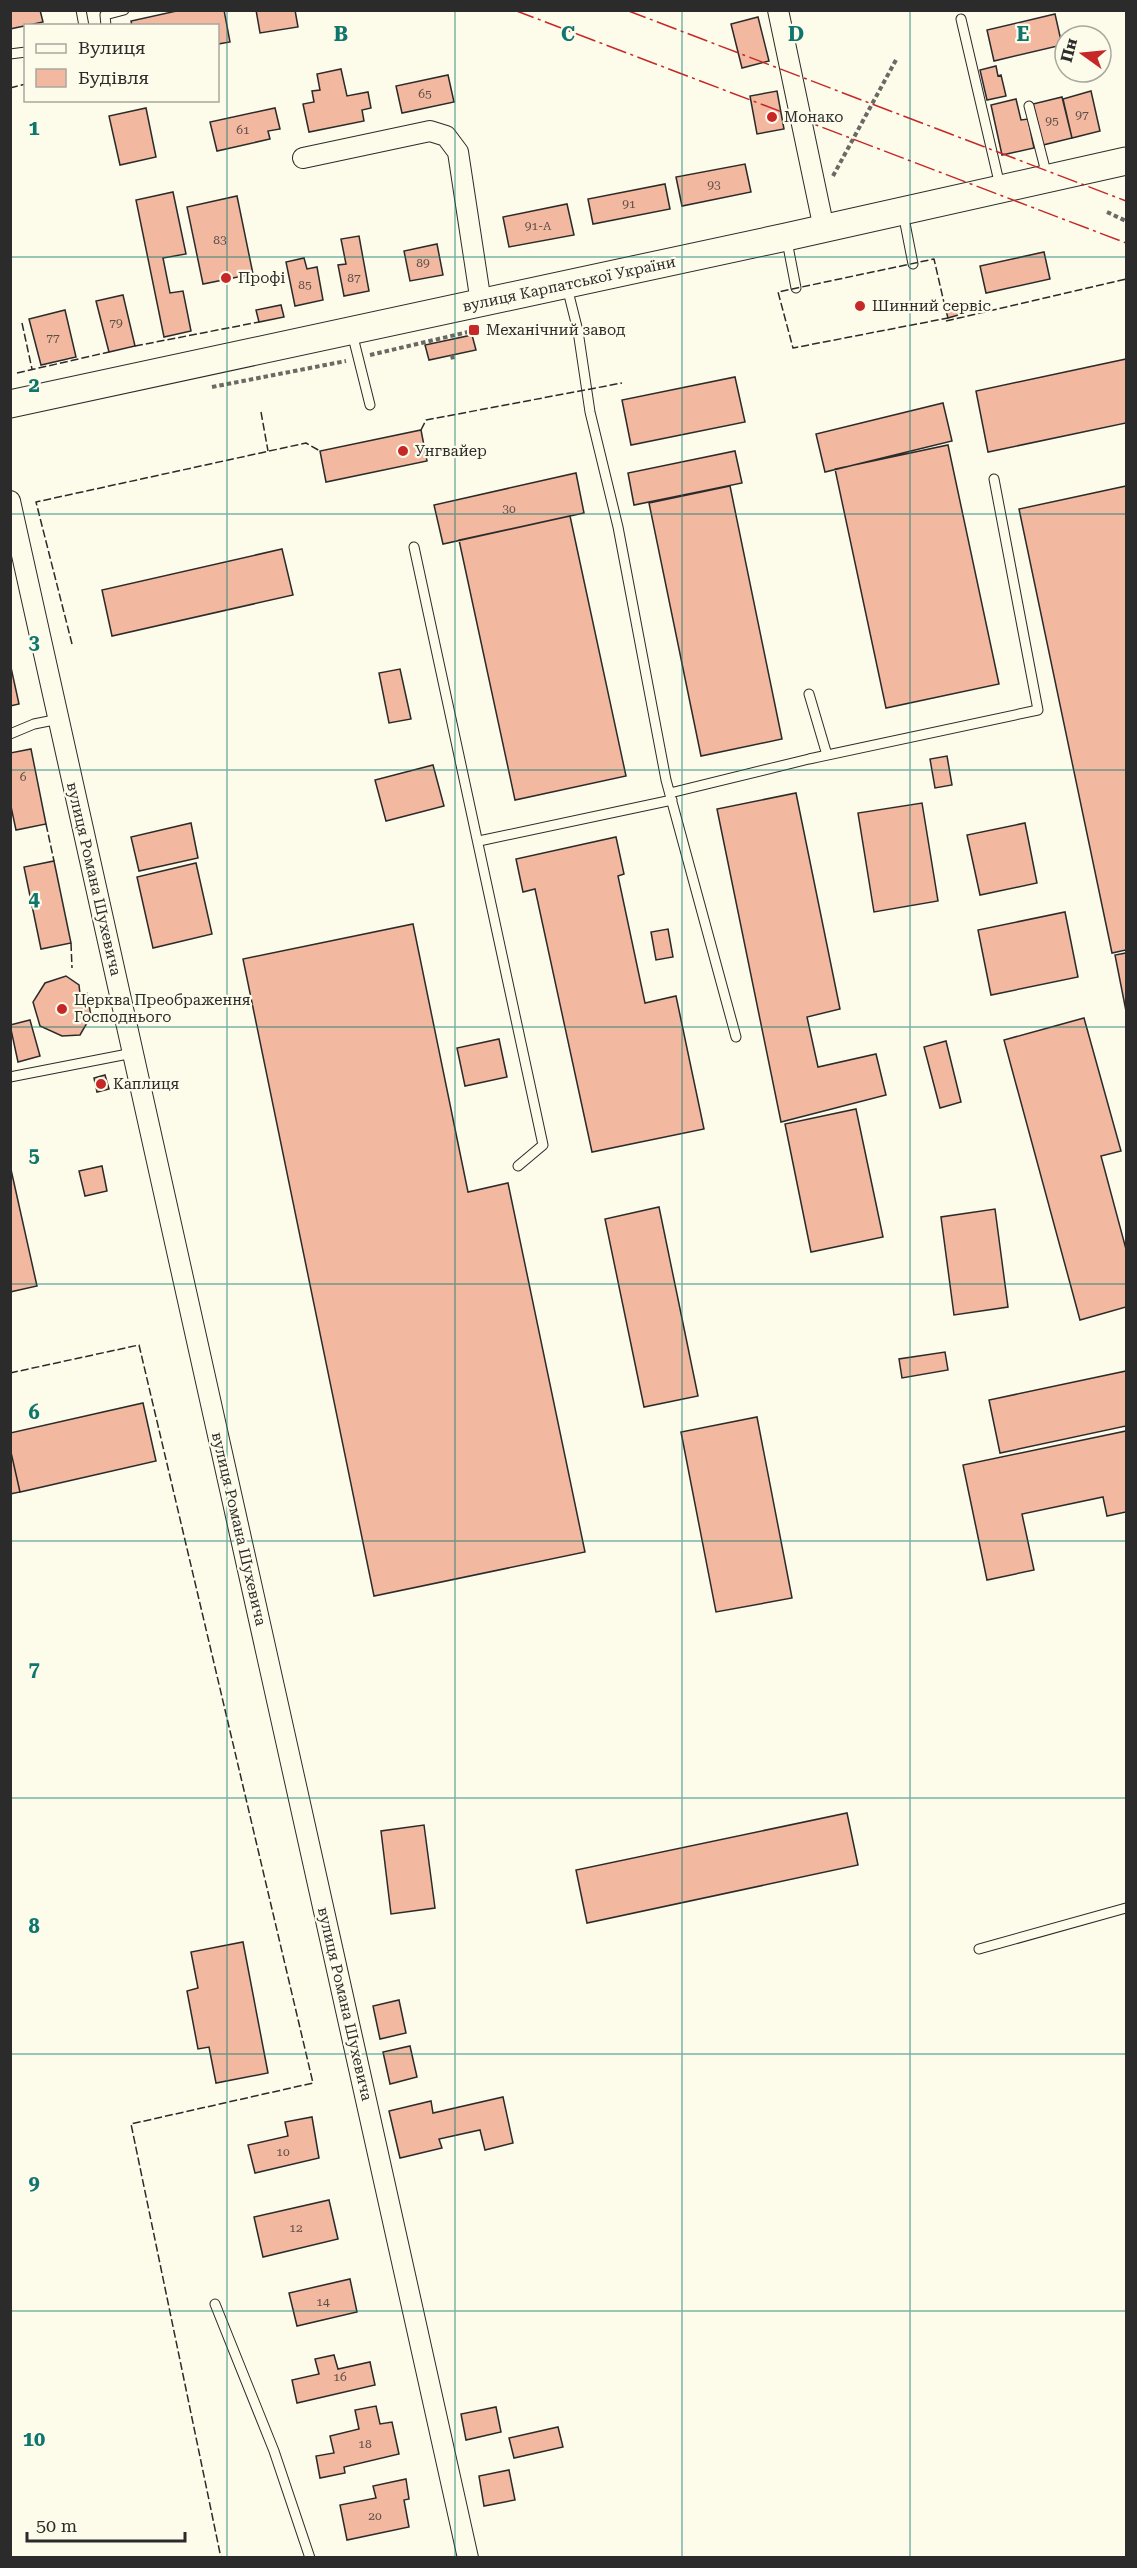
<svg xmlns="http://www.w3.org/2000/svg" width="1137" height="2568" font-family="'Roboto Serif',serif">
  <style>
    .building { fill: #f2b8a0; stroke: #2b2b2b; stroke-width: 1.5 }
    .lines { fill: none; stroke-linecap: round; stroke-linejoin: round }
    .service-casing { stroke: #2b2b2b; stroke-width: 11 }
    .minor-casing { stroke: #2b2b2b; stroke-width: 22 }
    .secondary-casing { stroke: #2b2b2b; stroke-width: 29 }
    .path { stroke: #6a6964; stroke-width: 4; stroke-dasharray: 4.5 3; stroke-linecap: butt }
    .service { stroke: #fdfbea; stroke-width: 9 }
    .minor { stroke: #fdfbea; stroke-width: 20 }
    .secondary { stroke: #fdfbea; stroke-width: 27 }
    .fence { stroke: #2b2b2b; stroke-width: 1.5; stroke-dasharray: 8 3; stroke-linecap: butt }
    .power { stroke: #c62828; stroke-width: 1.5; stroke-dasharray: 21 4.5 3 4.5; stroke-linecap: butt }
    .grid { fill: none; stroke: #0f766e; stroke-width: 1.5; stroke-opacity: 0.55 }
    .poi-dot { fill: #c62828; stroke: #fdfbea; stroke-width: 2 }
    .labels { text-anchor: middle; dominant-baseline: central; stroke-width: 4.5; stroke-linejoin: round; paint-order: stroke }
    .number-label { font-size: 12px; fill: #5d4e48 }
    .poi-label { font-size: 15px; fill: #2b2b2b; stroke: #fdfbea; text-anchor: start }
    .street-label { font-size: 15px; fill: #2b2b2b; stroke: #fdfbea }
    .grid-label { font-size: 20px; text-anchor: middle; font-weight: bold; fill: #0f766e; stroke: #fdfbea; stroke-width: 4.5; stroke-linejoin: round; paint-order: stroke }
  </style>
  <rect width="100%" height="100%" fill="#fdfbea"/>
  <path class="building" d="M10,10h30l3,12 -33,7z
    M181,10h43l6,32 -12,2v-18h-86l-1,-5z
    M256,10h39l3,17 -38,6z
    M1055,14l7,31 -68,16 -7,-31z
    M758,17l11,44 -27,7 -11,-44z
    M996,66l2,10 3,-1 5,21 -19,4 -7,-30z
    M341,69l6,27 21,-4 3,16 -9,2 2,11 -55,11 -6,-28 11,-2 -2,-11 8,-1 -3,-16z
    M448,75l6,27 -52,11 -6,-27z
    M777,91l7,38 -27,5 -7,-38z
    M1091,91l9,40 -28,7 -9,-39z
    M1062,97l10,41 -29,7 -10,-41z
    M1016,99l5,21 7,-1 6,29 -32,7 -11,-50z
    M146,108l10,49 -36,8 -11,-49z
    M275,108l5,21 -12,2 2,8 -53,12 -7,-29z
    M745,164l6,28 -69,14 -6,-29z
    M665,184l5,25 -77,15 -5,-25z
    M173,192l13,62 -23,4 7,35 13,-2 8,40 -27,6 -28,-137z
    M237,196l16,78 -50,10 -16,-77z
    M567,204l7,31 -65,12 -6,-30z
    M359,236l10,55 -25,5 -6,-31 8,-1 -5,-25z
    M437,244l6,31 -33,6 -6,-30z
    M1044,252l6,27 -64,14 -6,-27z
    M304,258l3,11 10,-2 6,33 -28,6 -9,-44z
    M123,295l12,51 -26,6 -13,-51z
    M962,302l3,11 -17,5 -3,-11z
    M281,305l3,12 -25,5 -3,-12z
    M65,310l11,47 -35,8 -12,-46z
    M472,335l4,15 -47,10 -4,-15z
    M1126,359v64l-138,29 -12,-61z
    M735,377l10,45 -114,23 -9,-45z
    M943,403l9,38 -127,31 -9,-38z
    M421,430l6,31 -101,21 -6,-31z
    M948,445l51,239 -113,24 -51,-239z
    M735,451l7,32 -108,22 -6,-32z
    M576,473l8,40 -141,31 -9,-39z
    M730,486l52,253 -81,17 -52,-253z
    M1126,486v464l-14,3 -93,-444z
    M570,516l56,260 -111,24 -56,-260z
    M282,549l11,46 -181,41 -10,-46z
    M10,663l9,41 -9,2z
    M400,669l11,50 -22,4 -10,-50z
    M31,749l15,75 -30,6 -6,-28v-49z
    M947,756l5,29 -17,3 -5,-29z
    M433,765l11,41 -58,15 -11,-41z
    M796,793l44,216 -33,8 11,50 58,-13 10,41 -105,27 -64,-313z
    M922,803l16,98 -64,11 -16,-99z
    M191,823l7,35 -59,13 -8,-34z
    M1025,823l12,60 -57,12 -13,-60z
    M616,837l8,37 -6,2 27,127 31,-7 28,133 -112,23 -57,-263 -12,3 -7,-33z
    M54,861l17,82 -30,6 -17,-82z
    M196,863l16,71 -59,14 -16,-71z
    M1065,912l13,65 -87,18 -13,-65z
    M413,924l55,268 40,-9 77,369 -211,44 -131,-637z
    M668,929l5,28 -17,3 -5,-28z
    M1126,953v58l-11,-56z
    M66,976l13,9 1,9 7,-1 4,23 -11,19 -18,1 -22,-10 -7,-24 12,-19z
    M1084,1018l37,133 -20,5 25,93v58l-46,13 -76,-280z
    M30,1020l10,36 -22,6 -8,-37z
    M499,1039l8,38 -42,9 -8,-38z
    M946,1041l15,61 -21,6 -16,-61z
    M105,1075l4,14 -12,3 -3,-14z
    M856,1109l27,128 -72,15 -26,-128z
    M10,1165l27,121 -27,6z
    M102,1166l5,25 -22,5 -6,-25z
    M659,1207l39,189 -54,11 -39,-188z
    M995,1209l13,98 -54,8 -13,-98z
    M945,1352l3,18 -46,8 -3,-19z
    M1126,1371v55l-126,27 -11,-53z
    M143,1403l13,58 -136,31 -10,-44v-15z
    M757,1417l35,181 -76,14 -35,-180z
    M1126,1431v81l-19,4 -4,-19 -81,17 12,56 -47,10 -24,-115z
    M10,1448l10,44 -10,2z
    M847,1813l11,52 -271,58 -11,-53z
    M424,1825l11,83 -44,6 -10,-83z
    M243,1942l25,131 -52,10 -7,-36 -11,2 -11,-58 11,-3 -7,-36z
    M399,2000l7,33 -26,6 -7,-33z
    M410,2046l7,31 -27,7 -7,-32z
    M503,2097l10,46 -28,7 -5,-20 -41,9 3,9 -42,10 -11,-47 42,-10 2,12z
    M312,2117l7,41 -64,15 -7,-28 40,-9 -3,-14z
    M329,2200l9,39 -75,18 -9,-40z
    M350,2279l7,33 -60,14 -8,-33z
    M334,2355l4,14 32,-7 5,23 -78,18 -5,-23 27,-6 -4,-15z
    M376,2406l4,18 12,-2 7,32 -55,13 1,6 -25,5 -4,-22 18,-3 -4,-17 29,-7 -4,-19z
    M496,2407l5,25 -35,8 -5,-26z
    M558,2427l5,20 -49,11 -5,-20z
    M509,2470l6,30 -31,6 -5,-30z
    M406,2479l3,20 -5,1 5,27 -62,13 -7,-35 36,-7 -3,-12z"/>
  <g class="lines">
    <g class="service-casing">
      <path id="service" d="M81,10l3,16
        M961,19l39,167
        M106,26l-1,-11 19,-5
        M10,54l16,-2
        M1029,106l18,70
        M903,213l10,51
        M787,241l9,47
        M567,287l11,44 12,81 28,115 48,253 70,257
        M352,333l18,72
        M414,547l129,598 -25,21
        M809,694l18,61
        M10,734l24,-10 25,-5
        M670,793l139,-34 229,-49 -44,-231
        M479,841l193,-41
        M10,1077l123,-24
        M979,1949l147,-41
        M215,2304l59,147 36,107"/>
    </g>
    <g class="minor-casing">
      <path id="minor" d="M778,10l46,219
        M303,158l127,-27 16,5 12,16 23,151
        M10,501l458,2057"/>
    </g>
    <g class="secondary-casing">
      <path id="secondary" d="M10,404l776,-167 340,-76"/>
    </g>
    <path class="path" d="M833,176l64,-118
      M1107,212l19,9
      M370,355l98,-23
      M452,355l1,5
      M212,387l134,-26"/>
    <use href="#service" class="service"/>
    <use href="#minor" class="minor"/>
    <use href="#secondary" class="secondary"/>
    <path class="fence" d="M10,88l16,-4
      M945,307l-11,-48 -156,33 15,56 155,-30
      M946,321l180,-42
      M22,323l10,46
      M135,346l124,-24
      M17,373l92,-21
      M261,412l7,39
      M421,430l5,-10 196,-37
      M72,644l-36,-142 270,-59 14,8
      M46,824l8,37
      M71,943l1,25
      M10,1373l129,-28 174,738 -182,41 90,434"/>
    <path class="power" d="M514,10l612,233
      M626,10l500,191"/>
  </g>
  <path class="grid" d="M227,10v2548M455,10v2548M682,10v2548M910,10v2548M10,257h1116M10,514h1116M10,770h1116M10,1027h1116M10,1284h1116M10,1541h1116M10,1798h1116M10,2054h1116M10,2311h1116"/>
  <g class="poi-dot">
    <circle cx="772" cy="117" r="6"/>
    <circle cx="226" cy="278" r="6"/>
    <circle cx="860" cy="306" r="6"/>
    <rect x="468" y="324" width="12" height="12" rx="3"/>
    <circle cx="403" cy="451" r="6"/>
    <circle cx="62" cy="1009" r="6"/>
    <circle cx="101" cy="1084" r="6"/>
  </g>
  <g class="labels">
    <g class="number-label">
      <text x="425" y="94">65</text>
      <text x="1082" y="115">97</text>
      <text x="1052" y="121">95</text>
      <text x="243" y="130">61</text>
      <text x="714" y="185">93</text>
      <text x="629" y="204">91</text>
      <text x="538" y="226">91-А</text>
      <text x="220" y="240">83</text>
      <text x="423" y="263">89</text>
      <text x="354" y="278">87</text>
      <text x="305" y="285">85</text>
      <text x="116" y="323">79</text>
      <text x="53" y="338">77</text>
      <text x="509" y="509">30</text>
      <text x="23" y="777">6</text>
      <text x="283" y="2152">10</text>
      <text x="296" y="2228">12</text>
      <text x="323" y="2302">14</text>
      <text x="340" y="2377">16</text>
      <text x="365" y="2444">18</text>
      <text x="375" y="2516">20</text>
    </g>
    <g class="poi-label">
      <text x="784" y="117">Монако</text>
      <text x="238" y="278">Профі</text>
      <text x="872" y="306">Шинний сервіс</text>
      <text x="486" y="330">Механічний завод</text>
      <text x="415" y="451">Унгвайер</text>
      <text x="74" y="1000">Церква Преображення<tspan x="74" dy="17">Господнього</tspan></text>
      <text x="113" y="1084">Каплиця</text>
    </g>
    <g class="street-label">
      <text transform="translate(569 284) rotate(-12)">вулиця Карпатської України</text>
      <text transform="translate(94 879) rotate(77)">вулиця Романа Шухевича</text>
      <text transform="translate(239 1529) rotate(77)">вулиця Романа Шухевича</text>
      <text transform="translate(345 2004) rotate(77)">вулиця Романа Шухевича</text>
    </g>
  </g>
  <g class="grid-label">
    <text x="341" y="41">B</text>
    <text x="568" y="41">C</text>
    <text x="796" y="41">D</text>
    <text x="1023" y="41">E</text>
    <text x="34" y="135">1</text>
    <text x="34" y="392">2</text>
    <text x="34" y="649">3</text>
    <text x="34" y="906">4</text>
    <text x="34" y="1162">5</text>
    <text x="34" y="1419">6</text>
    <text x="34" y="1676">7</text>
    <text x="34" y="1933">8</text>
    <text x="34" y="2190">9</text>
    <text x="34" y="2446">10</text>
  </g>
  <rect width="1137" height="2568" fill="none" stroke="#2b2b2b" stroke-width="24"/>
  <rect x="24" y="24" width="195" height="78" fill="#fdfbea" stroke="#a9a89e" stroke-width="1.5"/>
  <rect x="36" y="44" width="30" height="9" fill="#fdfbea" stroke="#a9a89e" stroke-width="1.5"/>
  <text x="78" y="54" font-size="18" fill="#2b2b2b">Вулиця</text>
  <rect x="36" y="69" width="30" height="18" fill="#f2b8a0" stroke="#a9a89e" stroke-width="1.5"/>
  <text x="78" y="84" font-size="18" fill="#2b2b2b">Будівля</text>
  <g transform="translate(1083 54) rotate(285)"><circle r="28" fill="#fdfbea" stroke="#a9a89e" stroke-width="1.5"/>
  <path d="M0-4.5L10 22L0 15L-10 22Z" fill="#c62828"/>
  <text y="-9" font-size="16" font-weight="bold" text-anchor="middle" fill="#2b2b2b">Пн</text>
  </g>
  <path d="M27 2532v9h158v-9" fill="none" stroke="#2b2b2b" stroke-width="3"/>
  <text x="36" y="2532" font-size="18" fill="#2b2b2b" stroke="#fdfbea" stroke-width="4.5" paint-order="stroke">50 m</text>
</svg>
